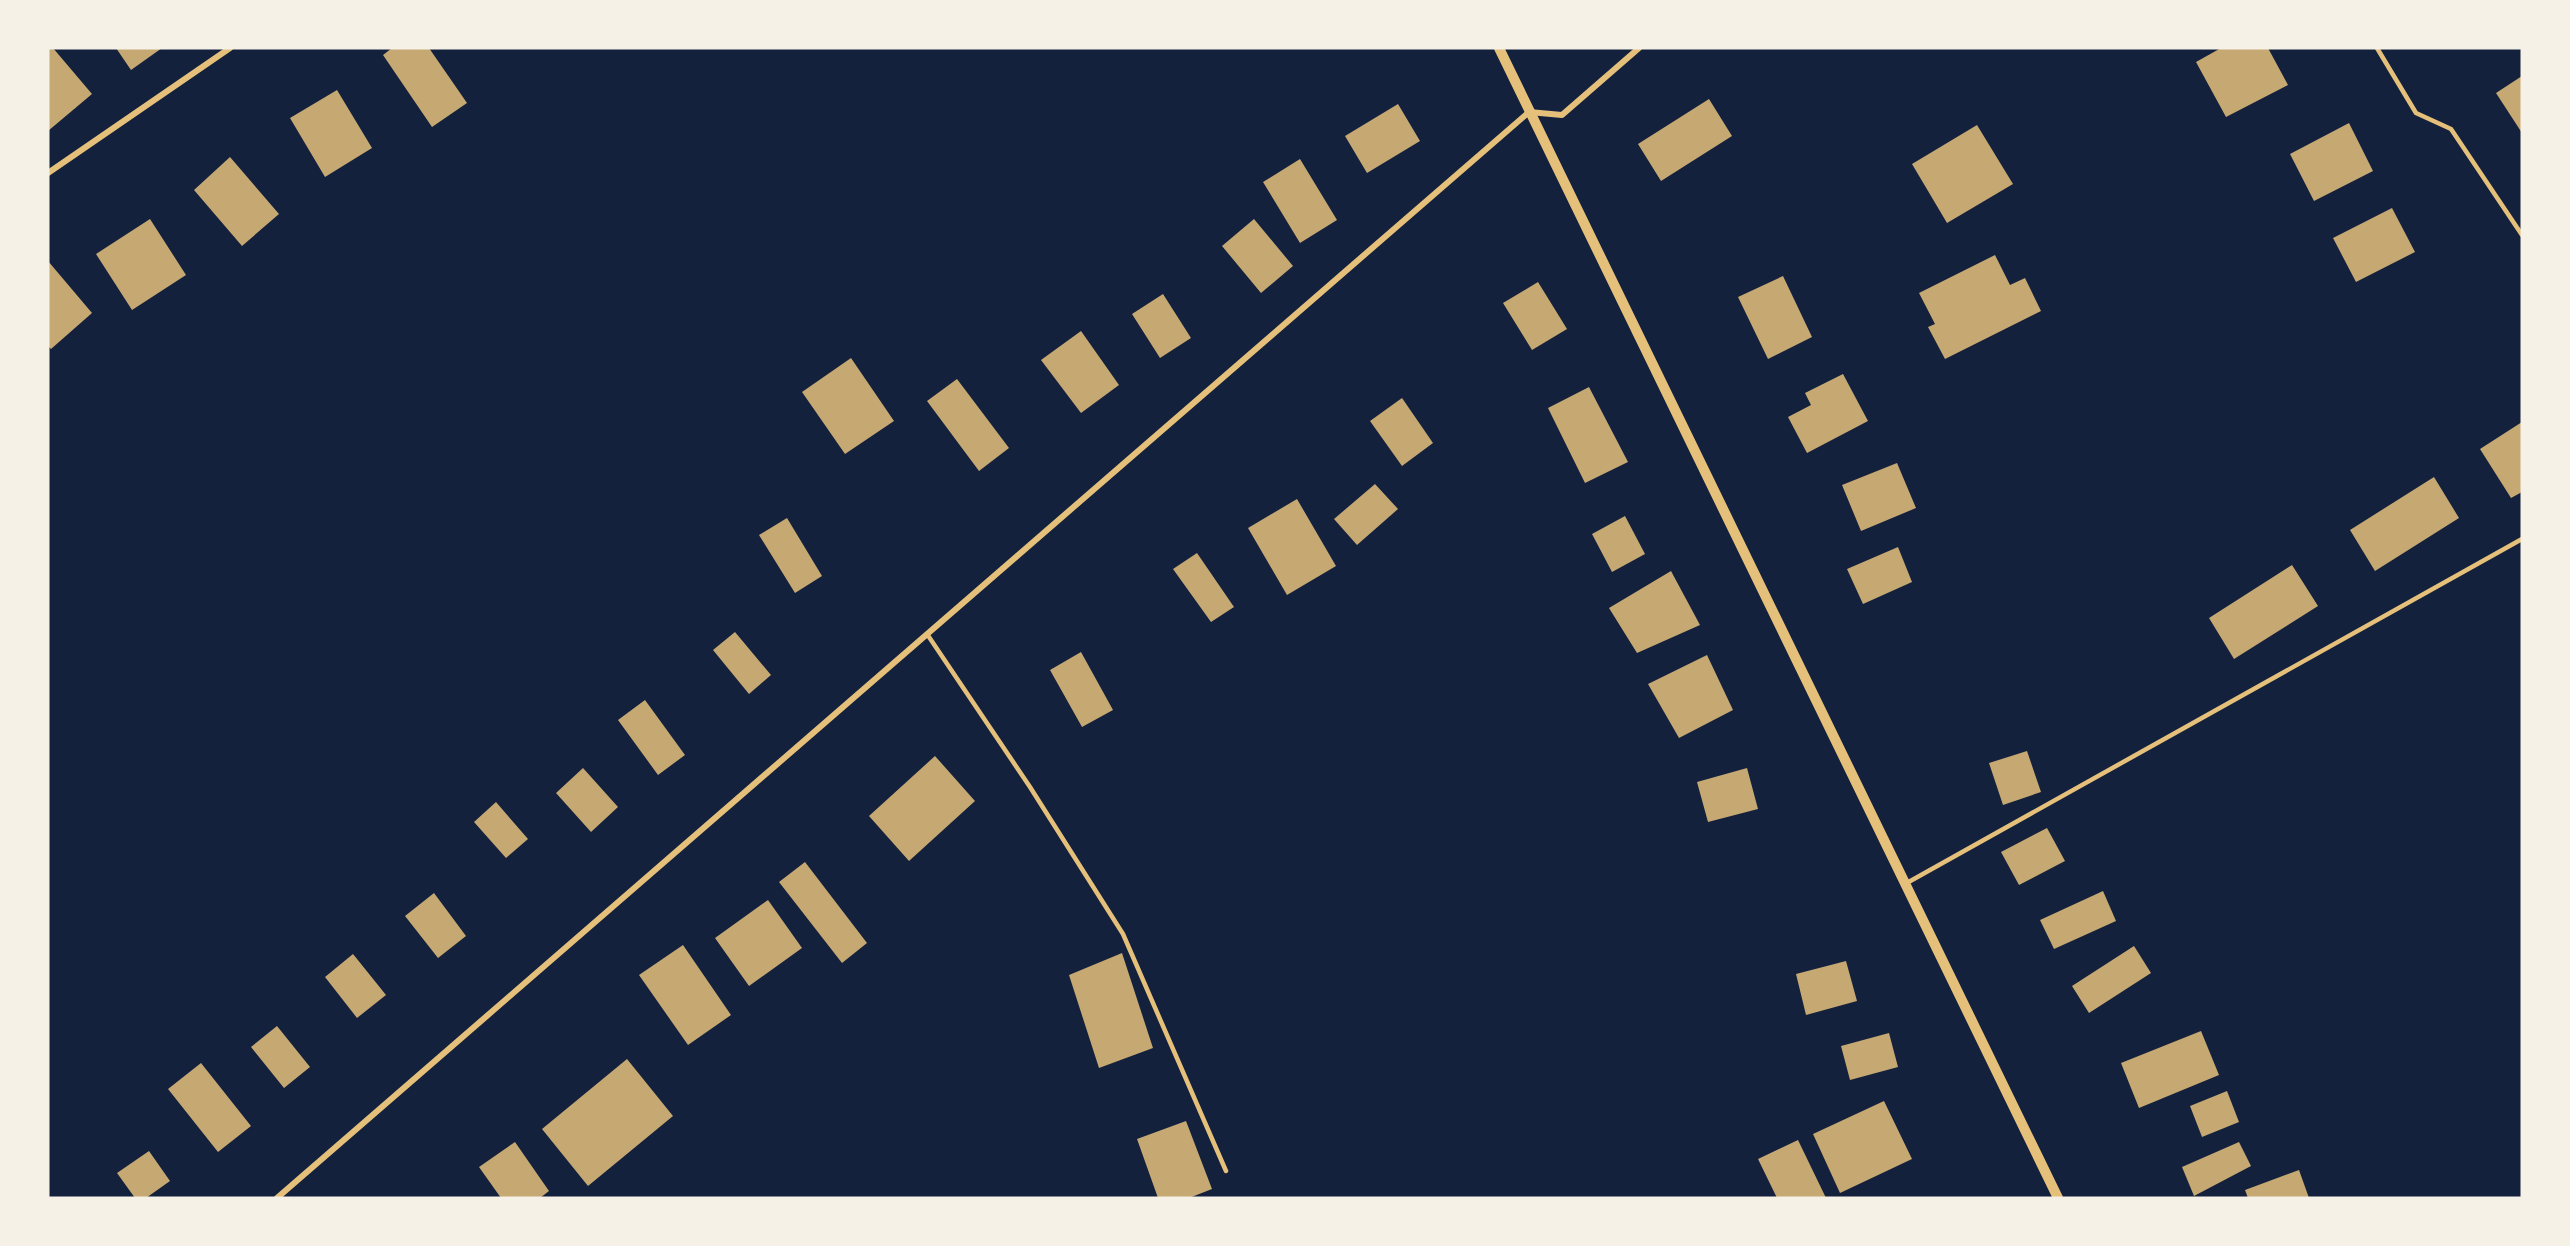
<svg xmlns="http://www.w3.org/2000/svg" width="2570" height="1246" font-family="'Sofia Sans Condensed',sans-serif">
  <style>
    .building { fill: #c6a872 }
    .lines { fill: none; stroke-linecap: round; stroke-linejoin: round }
    .service { stroke: #e5c07b; stroke-width: 4.5 }
    .minor { stroke: #e5c07b; stroke-width: 6 }
    .tertiary { stroke: #e5c07b; stroke-width: 10 }
  </style>
  <rect width="100%" height="100%" fill="#14213d"/>
  <path class="building" d="M48,48h5l39,46 -44,37z
    M116,48h46l-31,22z
    M392,48h37l38,55 -35,24 -49,-72z
    M2221,48h47l20,37 -62,32 -30,-55z
    M2522,76v57l-26,-40z
    M337,90l35,58 -47,29 -35,-59z
    M1709,99l23,37 -71,45 -23,-37z
    M1398,104l22,37 -53,32 -22,-37z
    M2349,123l24,48 -59,30 -24,-47z
    M1977,125l36,59 -66,39 -35,-59z
    M230,157l49,57 -37,32 -48,-56z
    M1300,159l37,61 -37,23 -37,-61z
    M2392,208l23,44 -59,30 -23,-44z
    M150,219l36,56 -54,35 -36,-56z
    M1254,219l39,47 -32,27 -39,-47z
    M1995,255l15,30 15,-7 16,33 -96,48 -17,-32 7,-3 -16,-31z
    M48,261l44,52 -41,36 -3,-3z
    M1783,276l29,61 -44,22 -30,-62z
    M1538,282l29,47 -35,21 -29,-47z
    M1163,294l28,44 -31,20 -28,-44z
    M1081,331l38,54 -38,28 -40,-53z
    M851,358l43,63 -49,33 -43,-62z
    M1843,374l25,47 -61,32 -19,-36 23,-12 -6,-12z
    M957,379l52,69 -30,23 -52,-70z
    M1589,387l39,75 -43,21 -37,-75z
    M1402,398l31,45 -31,23 -32,-45z
    M2522,422v70l-11,6 -31,-49z
    M1897,463l19,45 -55,23 -19,-46z
    M2434,477l25,41 -84,53 -25,-41z
    M1375,484l23,25 -41,36 -23,-26z
    M1297,499l39,67 -49,29 -39,-67z
    M1625,516l20,38 -33,18 -20,-38z
    M787,518l35,58 -27,17 -36,-58z
    M1898,547l14,35 -49,22 -16,-35z
    M1197,553l37,54 -23,15 -38,-53z
    M2292,565l26,41 -84,53 -25,-41z
    M1671,571l29,54 -63,28 -28,-45z
    M735,632l36,43 -22,19 -36,-44z
    M1081,652l32,58 -31,17 -32,-57z
    M1707,655l26,55 -54,28 -31,-54z
    M645,700l40,55 -27,20 -40,-55z
    M2027,751l14,41 -38,13 -14,-42z
    M935,756l40,45 -66,60 -40,-45z
    M583,768l35,39 -27,25 -35,-39z
    M1747,768l11,41 -50,13 -11,-40z
    M496,802l32,37 -22,19 -32,-36z
    M2047,828l18,33 -46,24 -18,-33z
    M805,862l62,81 -25,20 -63,-81z
    M2103,891l13,30 -62,28 -14,-29z
    M434,893l32,43 -28,22 -33,-42z
    M768,900l34,48 -53,38 -34,-48z
    M683,945l48,70 -43,30 -49,-70z
    M2134,946l17,27 -62,40 -17,-27z
    M1122,953l31,95 -54,20 -30,-93z
    M353,954l33,41 -29,23 -32,-41z
    M1846,961l11,40 -51,14 -10,-41z
    M277,1026l33,41 -26,21 -33,-41z
    M2201,1031l18,44 -80,33 -18,-45z
    M1889,1033l9,34 -48,13 -9,-34z
    M627,1059l46,57 -85,70 -46,-57z
    M201,1063l50,63 -33,26 -50,-63z
    M2227,1091l12,31 -37,15 -12,-31z
    M1884,1101l28,58 -72,34 -27,-59z
    M1186,1121l26,68 -23,9h-31l-21,-59z
    M1798,1140l28,58h-49l-19,-39z
    M515,1142l34,49 -9,7h-39l-22,-31z
    M2239,1142l12,24 -57,30 -12,-29z
    M149,1151l21,30 -24,17h-11l-18,-25z
    M2299,1170l10,28h-61l-3,-8z"/>
  <g class="lines">
    <path class="service" d="M2377,48l39,65 35,16 71,106
      M927,634l103,153 93,147 103,237
      M1905,884l617,-345"/>
    <path class="minor" d="M48,173l182,-125
      M277,1198l1252,-1086 33,3 77,-67"/>
    <path class="tertiary" d="M1499,48l559,1150"/>
  </g>
  <rect width="2570" height="1246" fill="none" stroke="#f6f1e7" stroke-width="99"/>
</svg>
